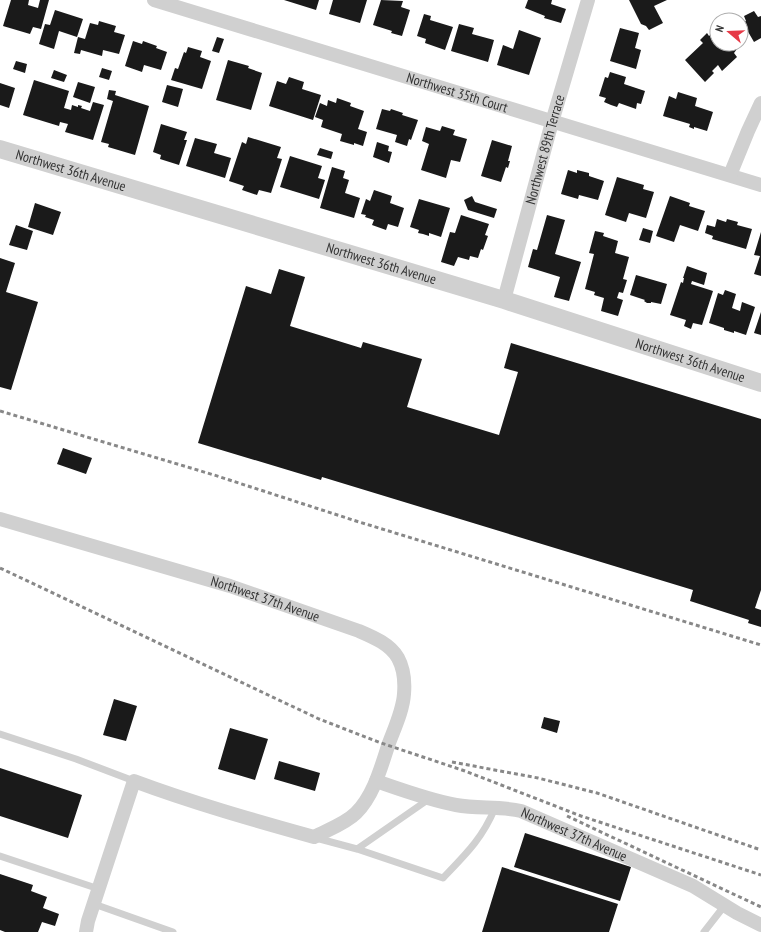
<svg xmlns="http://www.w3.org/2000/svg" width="761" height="932" font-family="'PT Sans Narrow',sans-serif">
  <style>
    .building { fill: #1a1a1a }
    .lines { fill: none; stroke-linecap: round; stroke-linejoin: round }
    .service { stroke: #d0d0d0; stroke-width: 7 }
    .minor { stroke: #d0d0d0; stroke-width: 14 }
    .tertiary { stroke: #d0d0d0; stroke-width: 18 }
    .rail { stroke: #888; stroke-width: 3; stroke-dasharray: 4 3; stroke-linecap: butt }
    .labels { text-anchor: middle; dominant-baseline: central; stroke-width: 4; stroke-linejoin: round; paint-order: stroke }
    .street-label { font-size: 14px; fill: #333; stroke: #fff }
  </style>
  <rect width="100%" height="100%" fill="#fff"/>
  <path class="building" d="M11,0h18l-1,5 10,3 2,-8h9l-8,29 -8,-2 -3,7 -27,-8z
    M284,0h35l-3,10z
    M333,0h34l-7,23 -31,-9z
    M381,0l22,1 -2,6 9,3 -8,26 -11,-3 1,-2 -19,-6z
    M528,0h24l-1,4 15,5 -5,14 -17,-5 1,-2 -20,-8z
    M629,0h38l-13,6 9,17 -14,7 -3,-4 -5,-2z
    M55,10l28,9 -6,18 -18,-6 -5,18 -15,-5 6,-20 5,1z
    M754,11l4,6 3,-1v22l-7,4 -11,-19 3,-2 -2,-5z
    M424,14l7,2 -1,4 23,7 -8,23 -20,-7 1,-4 -9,-3z
    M99,21l17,5 -2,6 11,3 -6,19 -16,-4 -1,6 -21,-6 -1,4 -6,-1 4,-16 7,2 5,-16 8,2z
    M459,24l15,4 -2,6 22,6 -6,22 -37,-11z
    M620,28l19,5 -4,15 6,2 -5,19 -26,-8z
    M717,29v15h16l4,5 -3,4 3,4 -15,14 -4,-6 -6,6 2,2 -9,9 -20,-22 18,-17 -3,-3 7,-7 2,3z
    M519,30l22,8 -12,37 -32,-10 6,-20 10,4z
    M217,37l7,2 -5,14 -7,-2z
    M133,41l9,3 1,-3 14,5 -1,2 11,4 -6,18 -17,-5 -2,7 -17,-6z
    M188,47l14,4 -2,6 11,4 -9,28 -31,-9 4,-12 3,1 6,-17 2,1z
    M228,60l21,6 -1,2 14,5 -11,37 -35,-10z
    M16,61l11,3 -2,9 -12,-4z
    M102,68l10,3 -3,9 -10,-3z
    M54,70l13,5 -3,7 -13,-4z
    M610,72l16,5 -2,7 21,7 -4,13 -4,-1 -1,6 -17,-6 -2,4 -6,-2 -7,-3 2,-4 -7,-2 6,-19 3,1z
    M289,77l15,5 -2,7 19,6 -8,25 -44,-14 8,-25 9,3z
    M34,80l35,11 -5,17 7,2 1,-5 6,2v-2l4,1 -1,2 9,3 3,-9 11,3 -11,35 -28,-8 3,-8 -8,-2 -1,4 -36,-11z
    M78,82l17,5 -5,16 -17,-6z
    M0,83l15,5 -6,20 -9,-3z
    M167,85l16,4 -5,18 -16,-5z
    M109,90l7,1 -1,4 34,11 -14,49 -27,-8 1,-3 -8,-2 12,-41 -6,-2z
    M678,92l19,6 -2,8 18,6 -6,19 -13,-4v2l-5,-2 1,-3 -27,-8 6,-20 7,3z
    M337,98l14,5 -1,3 14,5 -6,18 9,3 -4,14 -9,-3v2l-14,-4 2,-7 -21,-7 2,-7 -8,-3 5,-14 7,3 1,-6 8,3z
    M382,109l8,2 1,-2 12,4 -1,2 16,5 -7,20 -2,-1 -2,7 -12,-4 2,-7 -21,-6z
    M161,124l26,8 -3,8h3l-8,25 -19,-6 1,-4 -8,-3z
    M442,126l13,4 -2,5 14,4 -7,23 -9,-2 -5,18 -25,-8 8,-26 -7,-3 4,-14 14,4z
    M248,137l33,10 -4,11 5,1 -11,34 -12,-3 -2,5 -15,-5 2,-4 -15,-5 13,-39 4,2z
    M195,138l22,6 -3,9 17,5 -6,20 -39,-12z
    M492,140l20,6 -4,15h2l-2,7 -2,-1 -5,15 -20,-6z
    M377,142l12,4 -1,5 4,1 -3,11 -16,-6z
    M320,148l13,4 -2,7 -14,-4z
    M290,156l32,10 -4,12 7,2 -6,19 -39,-12z
    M332,167l13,4 -2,7 6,2 -4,13 15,5 -6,20 -34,-10z
    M568,170l9,3v-3l12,3v3l15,5 -6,19 -19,-5 -1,4 -17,-5z
    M617,177l27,8 -1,4 11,3 -8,26 -17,-5 -3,9 -21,-7z
    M374,190l18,6 -2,7 14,5 -6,19 -10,-3 -2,6 -14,-5 2,-5 -9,-3 1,-2 -5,-1 5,-15 4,2z
    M472,196l3,6 22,7 -3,9 -26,-8 -4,-10z
    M670,196l20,7 -1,3 16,5 -7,20 -18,-6 -6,17 -18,-6z
    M419,199l31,9 -9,29 -12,-4v3l-6,-2 -5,-1 1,-3 -9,-3z
    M35,203l26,9 -8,23 -25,-8z
    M461,215l28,9 -4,11 3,1 -5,14 -2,-1 -3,9 -8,-2 -1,4 -11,-3 -4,9 -13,-4 9,-30 5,1z
    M547,215l18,5 -10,34 26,8 -12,39 -15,-4 6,-20 -32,-10 5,-18 4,1z
    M717,219l9,3 1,-3 11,3 -1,3 15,4 -6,20 -34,-10 1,-3 -8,-3 2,-8 8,2z
    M16,225l17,6 -6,19 -18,-5z
    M643,228l10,3 -3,12 -11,-3z
    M595,231l9,2 -1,3 15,5 -3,12 14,4 -6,22 4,1 -4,13 -4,-1 -2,6 6,2 -5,16 -17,-5 3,-13 -10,-3 1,-3 -10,-3 9,-35 -5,-1z
    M761,232v44l-7,-2 6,-18 -6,-1z
    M0,258l15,5 -9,29 32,10 -27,88 -11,-3z
    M687,266l20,7 -3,12 -12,-4 -1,3 22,7 -11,34 -9,-2 -2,6 -7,-3 2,-6 -16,-5 11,-33 2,1 1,-5h-1z
    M279,269l26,8 -15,49 71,22 2,-6 59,17 -15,48 92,28 19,-63 -14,-4 7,-25 250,76v171l-6,18 6,2v17l-13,-4 1,-3 -59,-19 3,-11 -371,-113 -1,3 -123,-37 48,-157 25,8z
    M636,275l31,9 -6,20 -10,-2v1h-4l-3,-2 1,-1 -15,-5z
    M725,290l11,4 -4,14 8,3 2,-9 13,5 -9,28 -12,-4v2l-10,-3v-2l-15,-5 9,-30 5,2z
    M761,312v23l-7,-2z
    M63,448l29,10 -6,16 -29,-10z
    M114,699l23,7 -11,35 -23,-6z
    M544,717l16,4 -3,12 -16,-5z
    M230,728l38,11 -13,41 -37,-11z
    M279,761l41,12 -5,18 -41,-12z
    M0,768l82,27 -14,43 -68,-22z
    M525,833l106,34 -11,34 -106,-34z
    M502,867l116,37 -9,28h-127z
    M0,874l33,11 -2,6 16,6 -4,11 16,6 -4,12 -13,-4 -4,10h-33l-5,-2z"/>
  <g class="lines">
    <path class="service" d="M0,734l76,25 58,22
      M316,838l41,11 86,29c23,-24 39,-39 52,-70
      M357,849l72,-50
      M0,856l99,33
      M94,904l79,28
      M704,932l21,-27"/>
    <g class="minor">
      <path id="s1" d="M154,0l607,185"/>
      <path d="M730,175l18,-44 13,-28"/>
      <path id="s2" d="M504,300l48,-178 36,-122"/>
      <path id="s3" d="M0,519l230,67 129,45c14,6 31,13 39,27 6,11 7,24 6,36 -1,16 -9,33 -15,49 -8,24 -15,52 -33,70 -11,11 -29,17 -42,24 -61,-17 -121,-34 -180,-56l-46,140 -2,11"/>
      <path id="s4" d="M376,781c26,9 53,19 80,24 22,4 44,1 65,6l172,75 44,27 24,12"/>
    </g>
    <path class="tertiary" id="s5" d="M0,149l504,151 257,83"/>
    <path class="rail" d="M0,411l214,64 142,46 405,124
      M0,568l319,151 62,24 84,28 116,45 180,59
      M452,762l86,16 59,15 164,57
      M567,816l194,91"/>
  </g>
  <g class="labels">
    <g class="street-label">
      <text stroke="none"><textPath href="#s1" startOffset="317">Northwest 35th Court</textPath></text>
      <text stroke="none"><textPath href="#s2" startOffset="156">Northwest 89th Terrace</textPath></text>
      <text stroke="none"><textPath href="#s5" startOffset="74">Northwest 36th Avenue</textPath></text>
      <text stroke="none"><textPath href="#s5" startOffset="398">Northwest 36th Avenue</textPath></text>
      <text stroke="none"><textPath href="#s5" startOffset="722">Northwest 36th Avenue</textPath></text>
      <text stroke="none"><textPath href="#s3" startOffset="277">Northwest 37th Avenue</textPath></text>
      <text stroke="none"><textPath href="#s4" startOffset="207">Northwest 37th Avenue</textPath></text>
    </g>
  </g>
  <g transform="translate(729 32) rotate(289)"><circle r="19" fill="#ffffff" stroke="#adadad"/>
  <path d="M0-3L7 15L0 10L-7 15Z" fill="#e63946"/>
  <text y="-6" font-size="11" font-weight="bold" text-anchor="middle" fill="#333333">N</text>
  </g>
</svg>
